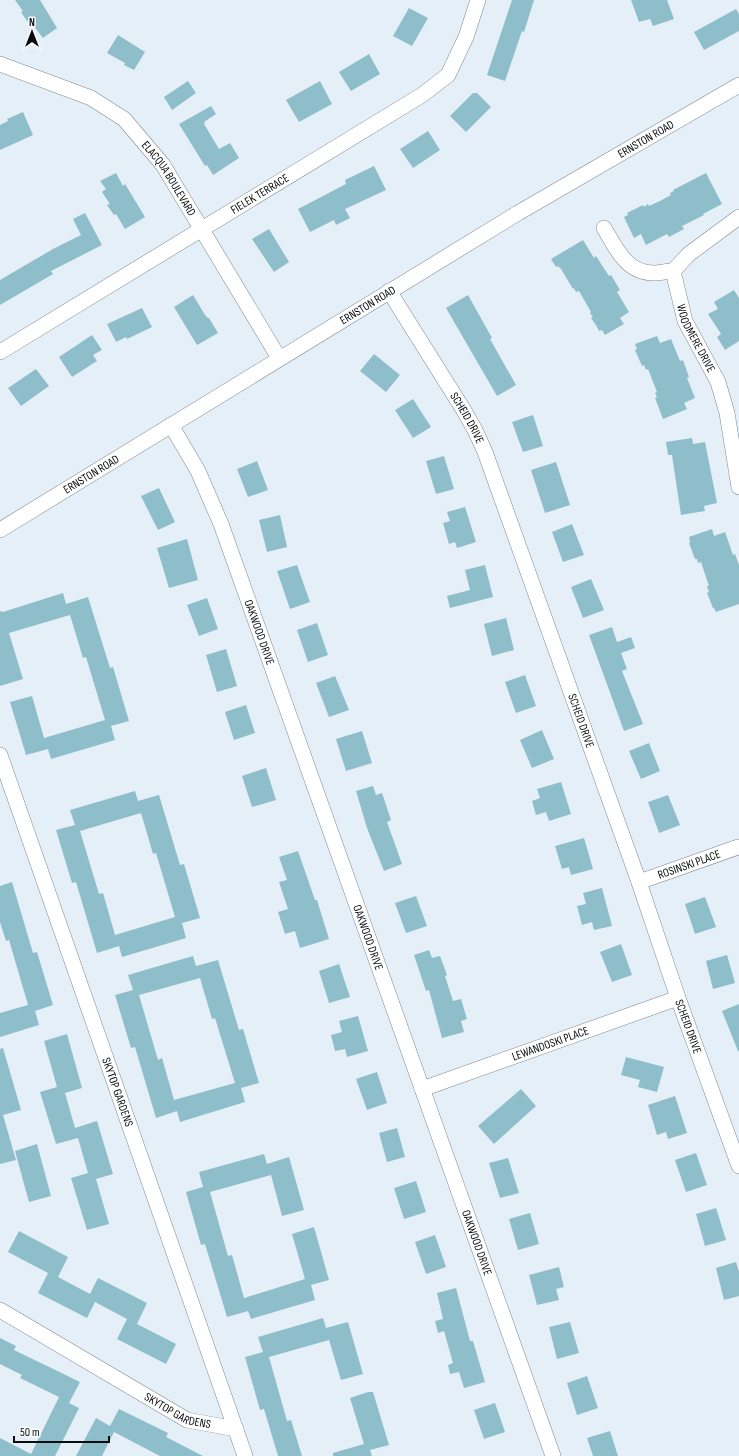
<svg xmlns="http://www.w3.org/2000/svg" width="739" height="1456" font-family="'Sofia Sans Condensed',sans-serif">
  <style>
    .building { fill: #8fbecb; fill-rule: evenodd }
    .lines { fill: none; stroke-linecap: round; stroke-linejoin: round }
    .minor-casing { stroke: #7f888f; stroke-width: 16 }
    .minor { stroke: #fff; stroke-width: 15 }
    .labels { text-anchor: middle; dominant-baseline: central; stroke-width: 4; stroke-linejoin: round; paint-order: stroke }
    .street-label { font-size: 12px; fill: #0a0d10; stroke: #f8fcff }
  </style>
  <rect width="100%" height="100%" fill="#e5eff7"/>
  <path class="building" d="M15,0h25l17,28 -14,10 -14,-18 -2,1 -6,-9 2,-1z
    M512,0h22l-10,32 -2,-1 -17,50 -18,-6z
    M631,0h36l7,19 -21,7 -3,-7 -11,3z
    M409,8l19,10 -16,28 -19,-10z
    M736,9l3,5v17l-35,19 -10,-18z
    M118,35l27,17 -11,18 -10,-5 1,-2 -18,-10z
    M369,54l11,20 -29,17 -12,-19z
    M188,81l8,12 -24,17 -8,-13z
    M320,81l12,23 -33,18 -13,-22z
    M473,93h4l14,14 -25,25 -16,-16z
    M211,106l5,8 -12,8 1,1 -1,1 15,25 11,-6 9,15 -26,17 -6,-10 -2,1 -26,-42z
    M23,112l10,23 -33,15v-25l8,-4 -1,-2z
    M428,131l12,19 -27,18 -13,-19z
    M374,166l12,24 -41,19 5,9 -14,7 -2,-5 -24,12 -12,-23 48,-25 -1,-4z
    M116,173l7,13 2,-2 20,33 -20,12 -9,-15 -2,1 -7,-10 3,-1 -8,-12 4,-3 -6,-8z
    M706,173l16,31 -19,10 1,1 -22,11 2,3 -15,8 -2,-3 -21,11 -5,-11 -7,4 -10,-21 4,-2 -1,-2 16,-8 1,2 4,-3 1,2 11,-5 11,-6 -1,-2 4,-2 -1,-1z
    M85,213l17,32 -51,26 2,3 -53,31v-25l53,-31 28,-14 -8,-16z
    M269,229l20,33 -15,10 -22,-33z
    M583,240l11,18 2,-2 13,20 2,-1 9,15 -3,2 12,20 -9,6 4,6 -19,11 -3,-5 -3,1 -3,-6 -5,-7 2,-1 -3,-4 1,-1 -12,-21 -3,1 -2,-4 -1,1 -12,-20 -3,-3 -2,1 -5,-8z
    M734,290l5,8v43l-14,9 -8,-13 4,-3 -13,-20 10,-5 -4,-7z
    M193,295l12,20 3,3h1l9,15 -21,12 -23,-38z
    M468,295l24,43 -2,1 26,46 -19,11 -51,-88z
    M142,308l10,19 -25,12 -1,-2 -10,5 -9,-18z
    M92,335l10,15 -9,5 4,6 -25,16 -13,-20z
    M657,336l3,7 11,-4 9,22 3,-1 6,17 -2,1 8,20 -11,5 3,6 -24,10 -8,-21 2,-1 -2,-4 2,-1 -9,-23 -2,1 -2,-5 -2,1 -7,-16 2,-1 -2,-5z
    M374,354l26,21 -14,17 -26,-21z
    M36,369l13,17 -28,20 -13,-18z
    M413,399l18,28 -18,11 -18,-28z
    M533,415l10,31 -20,6 -11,-30z
    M692,438l1,6 12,-2 12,61 -13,3 1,5 -24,4 -9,-60h-4l-2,-13z
    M444,456l10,33 -18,5 -10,-33z
    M257,461l11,29 -20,7 -11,-28z
    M556,462l14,43 -25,8 -14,-43z
    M159,488l16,34 -17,8 -17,-34z
    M465,507l11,35 -19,6 -2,-6 -6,2 -6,-21 7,-2 -3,-9z
    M280,515l7,32 -20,5 -8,-32z
    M572,524l12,31 -21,7 -11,-30z
    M712,529l2,7 11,-4 8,23 2,-1 4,11v39l-23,8 -2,-4h-1l-6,-15 2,-1 -2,-6h2l-8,-24 -3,1 -1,-4h-2l-6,-16 1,-1 -1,-5z
    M187,539l11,41 -29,8 -12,-40z
    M297,565l13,37 -20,7 -13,-38z
    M485,565l8,32 -43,11 -3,-12 23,-6 -5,-20z
    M591,579l13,31 -21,8 -12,-31z
    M63,593l3,11 22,-7 22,71 3,-1 16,54 -18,5 4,14 -64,19 -3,-10 -22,6 -16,-53 22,-6 12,42 61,-18 -19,-63 -3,1 -13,-43 -61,18 14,46 -23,7v-75l3,1z
    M207,598l11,31 -19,7 -12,-31z
    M506,618l8,32 -22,6 -8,-32z
    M317,623l11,32 -20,7 -11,-32z
    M612,627l5,15 14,-5 4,11 -14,5 6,16 -5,2 21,53 -19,7 -35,-96z
    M226,649l11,37 -20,6 -11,-37z
    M525,675l11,31 -20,7 -11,-31z
    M335,676l14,34 -20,7 -13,-34z
    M246,705l9,28 -21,7 -9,-28z
    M542,730l12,29 -22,9 -12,-28z
    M362,731l10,32 -26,8 -10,-32z
    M649,743l11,28 -19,8 -12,-28z
    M266,768l10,32 -24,7 -10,-31z
    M561,782l10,32 -22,7 -3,-9 -10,3 -4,-14 8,-3 -3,-9z
    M373,786l3,9 6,-2 9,27 -4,2 15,42 -18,7 -17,-43 -11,-37z
    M135,791l3,10 21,-6 21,70 4,-1 16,54 -18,5 4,15 -64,19 -3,-11 -22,7 -21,-71 -4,1 -16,-53 19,-5 -5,-15zM141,813l12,41 3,-1 19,64 -60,18 -12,-42 -4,1 -19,-63z
    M668,795l12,30 -21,8 -11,-31z
    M584,838l9,31 -22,6 -2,-8 -7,2 -7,-23z
    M298,851l17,49h2l12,39 -29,9 -5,-17 -10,3 -7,-22 10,-3 -9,-27 8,-2 -8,-23z
    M12,882l21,71 4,-1 16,53 -18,6 4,14 -39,12v-24l28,-8 -19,-65 -3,1 -6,-19v-36z
    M602,888l10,38 -18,4 -2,-8 -10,3 -5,-19 9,-2 -3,-11z
    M416,896l11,30 -21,7 -11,-30z
    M705,897l11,30 -21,7 -10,-30z
    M621,944l11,31 -20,7 -12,-30z
    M429,950l3,8 8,-2 7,19 -2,1 8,25 8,-2 6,20 -6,2 3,11 -22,6 -13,-48 -3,1 -12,-36z
    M727,955l8,28 -22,6 -7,-28z
    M193,956l3,10 22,-6 21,70 4,-1 16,54 -18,5 4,14 -65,20 -3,-11 -21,7 -21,-71 -4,1 -16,-53 18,-5 -5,-15zM200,978l12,41 3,-1 20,65 -61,17 -12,-42 -4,2 -19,-65z
    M339,964l11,33 -21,6 -10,-32z
    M739,1004v47h-1l-16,-40z
    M358,1016l10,35 -21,6 -2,-8 -10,2 -4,-16 11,-3 -3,-11z
    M67,1034l15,54 -17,5 10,35 22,-7 16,53 -17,5 13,45 -22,6 -16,-52 17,-5 -10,-35 -22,6 -16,-52 17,-5 -13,-46z
    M3,1048l18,62 -18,5 13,45 -16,4v-115z
    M626,1057l38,10 -7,25 -19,-5 2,-7 -19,-5z
    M377,1072l10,31 -20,7 -11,-31z
    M521,1089l15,17 -42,38 -16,-18z
    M675,1096l12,37 -19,6 -2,-7 -9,3 -9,-30z
    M397,1128l8,29 -18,5 -8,-29z
    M37,1144l14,52 -22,6 -14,-51z
    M696,1153l11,32 -21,7 -11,-32z
    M264,1154l3,10 22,-7 15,53 -22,6 -11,-41 -61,17 18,64 4,-1 12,43 61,-19 -13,-45 22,-7 15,53 -18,5 4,15 -64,19 -3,-8 -21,6 -22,-73 -4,1 -15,-53 17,-5 -4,-15z
    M508,1158l11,35 -19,5 -11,-35z
    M416,1181l10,31 -22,7 -10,-31z
    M716,1208l10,32 -21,6 -9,-32z
    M530,1213l9,31 -21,6 -9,-31z
    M19,1231l49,26 -10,20 32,17 8,-16 49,25 -10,21 39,20 -10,20 -49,-25 10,-20 -32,-17 -8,16 -49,-25 10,-20 -40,-21z
    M435,1235l11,32 -20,7 -11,-32z
    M736,1262l3,10v24l-15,4 -8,-32z
    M559,1267l5,20 -8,2 3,11 -22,5 -8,-30z
    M456,1288l14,53h3l12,41 -21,6 -5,-16 -9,2 -2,-9 5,-2 -9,-32 -6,2 -3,-12 8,-2 -6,-26z
    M323,1318l3,10 22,-6 15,52 -22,6 -12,-40 -60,17 18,64 4,-1 11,36h-24l-14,-47 -4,1 -15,-53 18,-5 -5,-15z
    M570,1322l9,31 -22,6 -8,-32z
    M0,1338l16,8 -2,4 66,32 -11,21 10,5 -24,48h-55v-18l31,16 28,-57 -39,-19 2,-3 -22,-11z
    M587,1376l11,32 -21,7 -10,-32z
    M368,1392h5l16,53 -19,5 2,6h-39v-3l31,-9 -14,-46z
    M495,1403l10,29 -21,7 -10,-29z
    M119,1409l49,24 -2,4 37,19h-43l-46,-24 -12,24h-26l20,-38 14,8z
    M610,1431l8,25h-25l-6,-18z"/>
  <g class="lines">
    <g class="minor-casing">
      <g id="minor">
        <path id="s1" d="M0,64l91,34 33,21 39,46 116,193"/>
        <path id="s2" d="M739,217l-50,37 -16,17 12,50 33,61 9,31 12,74"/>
        <path d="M604,228c12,20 22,45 50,45 6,0 13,-2 19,-2"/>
        <path id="s3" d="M389,291l74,118 12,21 10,22 154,430 39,116 61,168"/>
        <path id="s4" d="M0,352l422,-257 26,-20 18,-38 12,-37"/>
        <path id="s5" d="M171,425l27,46 23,53 332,932"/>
        <path id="s6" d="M0,530l518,-317 221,-128"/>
        <path id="s7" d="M0,755l245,701"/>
        <path id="s8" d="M639,882l99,-35"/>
        <path id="s9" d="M422,1089l256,-91"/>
        <path id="s10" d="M0,1310l187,110 49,9"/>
      </g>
    </g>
    <use href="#minor" class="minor"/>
  </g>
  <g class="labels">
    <g class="street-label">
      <text stroke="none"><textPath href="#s6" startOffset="755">ERNSTON ROAD</textPath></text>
      <text stroke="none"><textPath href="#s1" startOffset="211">ELACQUA BOULEVARD</textPath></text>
      <text stroke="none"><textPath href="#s4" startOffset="304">FIELEK TERRACE</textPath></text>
      <text stroke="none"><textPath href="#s6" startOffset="431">ERNSTON ROAD</textPath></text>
      <text stroke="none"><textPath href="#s2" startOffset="157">WOODMERE DRIVE</textPath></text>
      <text stroke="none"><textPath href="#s3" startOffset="149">SCHEID DRIVE</textPath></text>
      <text stroke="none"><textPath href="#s6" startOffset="107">ERNSTON ROAD</textPath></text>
      <text stroke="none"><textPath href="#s5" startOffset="226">OAKWOOD DRIVE</textPath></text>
      <text stroke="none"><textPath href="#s3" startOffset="473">SCHEID DRIVE</textPath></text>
      <text stroke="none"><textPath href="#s8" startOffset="53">ROSINSKI PLACE</textPath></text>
      <text stroke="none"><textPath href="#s5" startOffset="550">OAKWOOD DRIVE</textPath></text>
      <text stroke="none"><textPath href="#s3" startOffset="797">SCHEID DRIVE</textPath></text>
      <text stroke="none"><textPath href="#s9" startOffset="136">LEWANDOSKI PLACE</textPath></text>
      <text stroke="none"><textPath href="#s7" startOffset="357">SKYTOP GARDENS</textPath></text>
      <text stroke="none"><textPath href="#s5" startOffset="874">OAKWOOD DRIVE</textPath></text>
      <text stroke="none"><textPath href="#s10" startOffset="205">SKYTOP GARDENS</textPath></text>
    </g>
  </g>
  <g transform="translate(32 32)" stroke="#f8fcff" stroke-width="3" paint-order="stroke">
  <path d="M0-3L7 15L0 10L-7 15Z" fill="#0a0d10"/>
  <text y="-6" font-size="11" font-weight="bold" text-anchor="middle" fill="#0a0d10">N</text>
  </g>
  <path d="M14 1436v6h95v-6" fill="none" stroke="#0a0d10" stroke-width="2"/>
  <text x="20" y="1436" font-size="12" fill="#0a0d10" stroke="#f8fcff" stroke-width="3" paint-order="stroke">50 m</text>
</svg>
